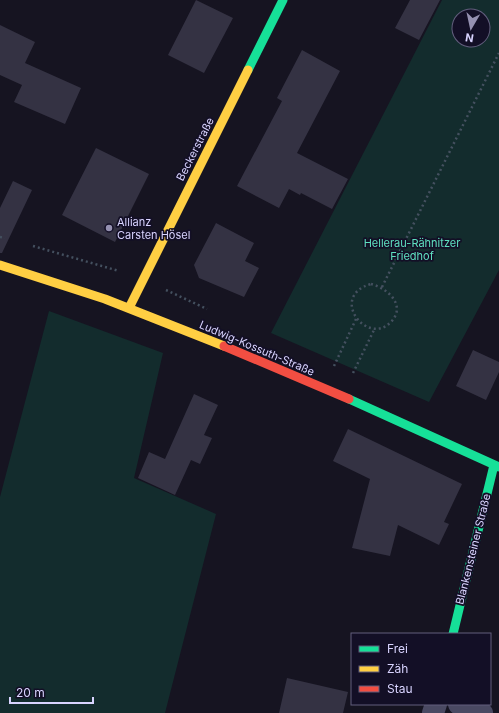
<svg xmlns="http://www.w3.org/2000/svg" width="499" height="713" font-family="Inter,sans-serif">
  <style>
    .green { fill: #132c2d; fill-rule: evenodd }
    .building { fill: #343243 }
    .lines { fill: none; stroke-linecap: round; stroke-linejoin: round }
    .path { stroke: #44505f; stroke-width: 2.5; stroke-dasharray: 2 3; stroke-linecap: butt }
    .street { stroke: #4a4962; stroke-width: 22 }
    .fast { stroke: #16e098; stroke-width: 9 }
    .slow { stroke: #ffcf43; stroke-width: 9 }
    .jam { stroke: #f24e42; stroke-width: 9 }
    .poi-dot { fill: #9591b1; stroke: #130f26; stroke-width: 1.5 }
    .labels { text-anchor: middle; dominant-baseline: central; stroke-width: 3.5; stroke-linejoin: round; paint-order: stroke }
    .street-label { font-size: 11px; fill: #d9d4ff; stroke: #130f26 }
    .poi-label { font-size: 11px; fill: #d9d4ff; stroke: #130f26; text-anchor: start }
    .park-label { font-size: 11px; fill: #5fe0c0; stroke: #130f26 }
  </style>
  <rect width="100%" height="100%" fill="#161421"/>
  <path class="green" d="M442,0h57v270l-70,132 -158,-69zM459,16h24v24h-24z
    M49,311l114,42 -29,125 82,36 -51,199h-165v-216z"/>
  <path class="building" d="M196,0l37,18 -29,55 -36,-18z
    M410,0h30l-21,40 -24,-12z
    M0,25l35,17 -10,21 56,25 -16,36 -51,-22 8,-17 -22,-10z
    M302,50l38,21 -43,82 51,26 -16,30 -31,-16 -1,2 -11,-6 -10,19 -42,-22 45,-85 -5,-3z
    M96,148l53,26 -34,68 -53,-27z
    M13,181l19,9 -30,63h-2v-45z
    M216,223l38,20 -9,18 14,7 -15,29 -45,-19 -5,-13z
    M473,350l26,12v10l-13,28 -30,-14z
    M194,394l24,11 -14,30 8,3 -12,26 -9,-4 -16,35 -37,-17 11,-26 16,7z
    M348,429l114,55 -18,38 5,2 -10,21 -41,-20 -8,31 -38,-8 18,-69 -37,-18z
    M287,678l61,14 -5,21h-64z"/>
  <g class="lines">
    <path class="path" d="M0,237l5,1
      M33,246l86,25
      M371,284c16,4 36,21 20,38 -24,25 -63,-26 -20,-38z
      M382,287l117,-234
      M166,290l41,19
      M334,366l22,-47
      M353,373l22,-45"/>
    <path class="street" d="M459,704l23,9
      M433,713l3,-9"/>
    <path class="fast" d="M248,70l35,-70
      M349,399l150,68
      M453,634l41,-169"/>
    <path class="slow" d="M0,265l105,34 119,47
      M129,308l119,-238"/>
    <path class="jam" d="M224,346l125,53"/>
  </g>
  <circle class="poi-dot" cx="109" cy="228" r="4"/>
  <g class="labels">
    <g class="street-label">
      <text transform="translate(195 149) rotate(-63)">Beckerstraße</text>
      <text transform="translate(257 348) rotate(23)">Ludwig-Kossuth-Straße</text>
      <text transform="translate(473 549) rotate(-76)">Blankensteiner Straße</text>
    </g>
    <g class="poi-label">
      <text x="117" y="222">Allianz<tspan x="117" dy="13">Carsten Hösel</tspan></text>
    </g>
    <g class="park-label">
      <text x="412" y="243">Hellerau-Rähnitzer<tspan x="412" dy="13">Friedhof</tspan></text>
    </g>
  </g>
  <rect x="351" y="633" width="140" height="72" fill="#130f26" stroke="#625e7d"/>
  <rect x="359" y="646" width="20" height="6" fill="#16e098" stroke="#625e7d"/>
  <text x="387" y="653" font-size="12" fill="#d9d4ff">Frei</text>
  <rect x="359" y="666" width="20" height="6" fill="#ffcf43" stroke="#625e7d"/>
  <text x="387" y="673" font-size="12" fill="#d9d4ff">Zäh</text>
  <rect x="359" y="686" width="20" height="6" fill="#f24e42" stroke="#625e7d"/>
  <text x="387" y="693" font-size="12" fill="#d9d4ff">Stau</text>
  <g transform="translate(471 28) rotate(189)"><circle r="19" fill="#130f26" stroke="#625e7d"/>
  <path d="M0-3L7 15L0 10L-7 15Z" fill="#9591b1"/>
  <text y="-6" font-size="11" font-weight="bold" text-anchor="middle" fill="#d9d4ff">N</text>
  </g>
  <path d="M10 697v6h83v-6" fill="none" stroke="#d9d4ff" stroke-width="2"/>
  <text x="16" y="697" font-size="12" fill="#d9d4ff" stroke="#130f26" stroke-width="3" paint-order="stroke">20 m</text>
</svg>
